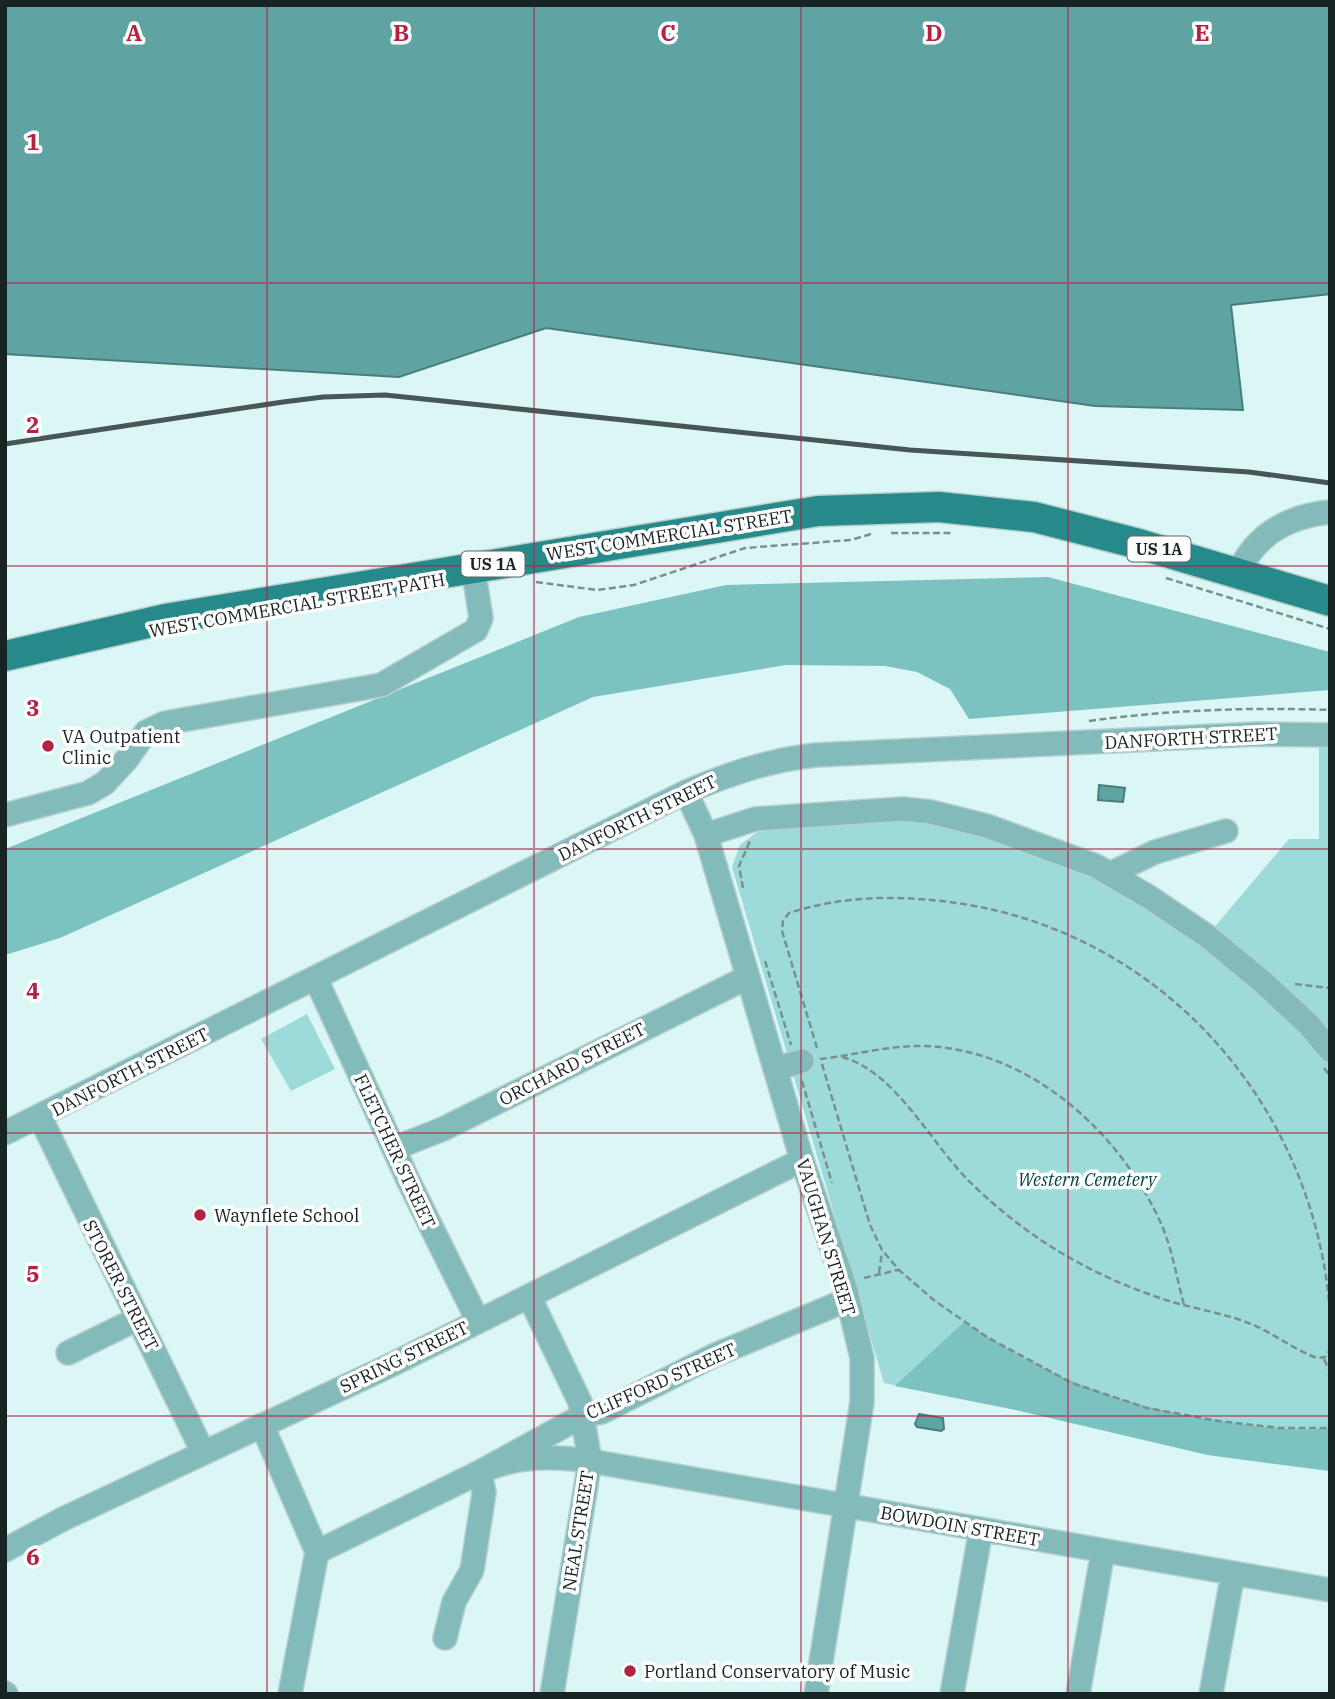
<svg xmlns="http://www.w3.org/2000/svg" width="1335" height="1699" font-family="'IBM Plex Serif',serif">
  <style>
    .green { fill: #9ddbda }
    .forest { fill: #7cc2c1 }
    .water { fill: #5fa4a3; stroke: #4a7d7d; stroke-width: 2 }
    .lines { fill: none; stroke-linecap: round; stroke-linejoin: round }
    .minor-casing { stroke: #b7d0cf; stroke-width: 26 }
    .major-casing { stroke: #b7d0cf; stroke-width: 33 }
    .path { stroke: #7b8f8f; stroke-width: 2.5; stroke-dasharray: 7 3.5; stroke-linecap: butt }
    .minor { stroke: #83bbba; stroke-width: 23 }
    .major { stroke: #258a89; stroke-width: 30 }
    .rail { stroke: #475656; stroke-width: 5 }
    .grid { fill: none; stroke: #b32143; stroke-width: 2; stroke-opacity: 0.55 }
    .poi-dot { fill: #b32143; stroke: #fff; stroke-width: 2.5 }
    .labels { text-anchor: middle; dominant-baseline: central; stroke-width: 7; stroke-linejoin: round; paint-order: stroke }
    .shield { fill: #fff; stroke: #5d6565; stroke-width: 2 }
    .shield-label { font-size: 16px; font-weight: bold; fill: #182323 }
    .street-label { font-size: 18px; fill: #182323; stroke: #fff }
    .poi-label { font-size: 18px; fill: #182323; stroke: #fff; text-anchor: start }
    .park-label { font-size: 18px; font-style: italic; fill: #004443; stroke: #fff }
    .grid-label { font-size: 23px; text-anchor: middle; font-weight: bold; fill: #b32143; stroke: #fff; stroke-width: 7; stroke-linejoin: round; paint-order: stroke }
  </style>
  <rect width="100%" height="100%" fill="#daf6f5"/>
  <path class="green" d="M1319,745l11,2v303l-123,-114 82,-97h30z
    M901,818l48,6 132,47 62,30 146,113 41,49v408l-122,-16 -192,-45 -132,-27 -152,-516 8,-22 17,-13z
    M307,1014l28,55 -44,22 -30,-52z"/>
  <path class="forest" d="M1048,577l282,75v38l-361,29 -19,-30 -33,-17 -32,-6 -99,-1 -193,32 -533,241 -55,17v-106l574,-232 147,-32z
    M964,1322c89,58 163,87 269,101 31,4 65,9 97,5v43l-122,-16 -192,-45 -121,-24z"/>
  <path class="water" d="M5,5h1325v289l-99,11 12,105 -148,-4 -549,-78 -147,49 -394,-23z
    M1099,785l26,3 -2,14 -25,-2z
    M919,1414l24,4 1,11 -3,2 -24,-4 -2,-3z"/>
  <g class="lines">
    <g class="minor-casing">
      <path id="minor" d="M1238,573c18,-39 50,-57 92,-61
        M686,792l20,43 96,325 43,127 17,71v44l-46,292
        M5,815l83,-22 17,-10 22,-24 19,-27 19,-9 216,-38 95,-55 5,-12 -8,-51
        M706,835l49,-16 148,-10 28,3 56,14 109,40 53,31 58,39 58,48 44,41 21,25
        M1112,873l43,-21 71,-21
        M316,979l93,203 69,139
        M775,1069l27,-8
        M40,1117l163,335
        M5,1133l681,-341c43,-18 83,-32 130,-37l443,-21 71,1
        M395,1148l48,-19 305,-152
        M529,1296l51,106 10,59 -38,233
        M68,1353l69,-34
        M262,1425l55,127 -27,142
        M5,1550l58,-31 326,-153 413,-206
        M317,1552l163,-80c37,-17 70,-16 110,-11l740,129
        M445,1638l9,-36 18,-32 12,-77 -4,-21 104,-57 18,-3 113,-57 132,-55
        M5,1693l1,1
        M952,1694l29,-165
        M1078,1694l25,-143
        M1211,1694l22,-121"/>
    </g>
    <g class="major-casing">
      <path id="major" d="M5,656l160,-37 653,-108 121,-4 95,10 105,27 191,57"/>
    </g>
    <path class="path" d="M891,533h60
      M1166,578l164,51
      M536,582l61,8 37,-5 111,-37 106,-8 23,-7
      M1089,721c79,-11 160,-14 241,-11
      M743,888l-4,-22 11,-25
      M765,961l26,84
      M1295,984l35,4
      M817,1048l-35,-117 1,-10 6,-8c50,-16 100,-18 152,-12 214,23 373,199 389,411
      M842,1057c55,15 89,88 131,128 55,53 117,90 190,114 27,9 56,13 83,23 25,9 46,27 71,36l8,-1 5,-7
      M820,1059c35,-4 70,-14 105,-13 107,4 198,89 238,182 10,25 14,51 21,77
      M822,1064l48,161 12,25 17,20 36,31 52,36 85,46 75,25 72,13 61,7h50
      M1324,1068l6,8
      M802,1081l30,102
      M879,1273l3,-21
      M864,1278l34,-8
      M1324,1359l6,13"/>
    <use href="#minor" class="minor"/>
    <use href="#major" class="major"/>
    <path class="rail" d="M5,444l278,-42 40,-5 62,-2 525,55 339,22 81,11"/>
  </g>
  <path class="grid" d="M267,5v1689M534,5v1689M801,5v1689M1068,5v1689M5,283h1325M5,566h1325M5,849h1325M5,1133h1325M5,1416h1325"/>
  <g class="poi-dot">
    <circle cx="48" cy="746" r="7"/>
    <circle cx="200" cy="1215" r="7"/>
    <circle cx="630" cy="1671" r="7"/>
  </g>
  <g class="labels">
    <g class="shield">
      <rect x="1127.5" y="536.5" width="63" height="25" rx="5"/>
      <rect x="461.5" y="551.5" width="63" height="25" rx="5"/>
    </g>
    <g class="shield-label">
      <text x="1159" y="549">US 1A</text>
      <text x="493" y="564">US 1A</text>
    </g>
    <g class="street-label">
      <text transform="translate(669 535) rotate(-9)">WEST COMMERCIAL STREET</text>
      <text transform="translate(297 605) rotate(-10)">WEST COMMERCIAL STREET PATH</text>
      <text transform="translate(1191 738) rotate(-3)">DANFORTH STREET</text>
      <text transform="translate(637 818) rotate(-26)">DANFORTH STREET</text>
      <text transform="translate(572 1064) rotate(-27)">ORCHARD STREET</text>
      <text transform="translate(130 1072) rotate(-27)">DANFORTH STREET</text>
      <text transform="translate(395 1151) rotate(65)">FLETCHER STREET</text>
      <text transform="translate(826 1237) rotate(73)">VAUGHAN STREET</text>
      <text transform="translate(121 1285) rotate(63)">STORER STREET</text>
      <text transform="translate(404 1357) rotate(-26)">SPRING STREET</text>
      <text transform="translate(661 1381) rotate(-24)">CLIFFORD STREET</text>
      <text transform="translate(960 1526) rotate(10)">BOWDOIN STREET</text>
      <text transform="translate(578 1531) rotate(-81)">NEAL STREET</text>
    </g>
    <g class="poi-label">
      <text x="62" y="736">VA Outpatient<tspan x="62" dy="21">Clinic</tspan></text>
      <text x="214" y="1215">Waynflete School</text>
      <text x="644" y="1671">Portland Conservatory of Music</text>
    </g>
    <g class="park-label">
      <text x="1087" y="1179">Western Cemetery</text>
    </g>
  </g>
  <g class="grid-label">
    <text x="134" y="41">A</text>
    <text x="401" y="41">B</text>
    <text x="668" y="41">C</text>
    <text x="934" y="41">D</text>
    <text x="1202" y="41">E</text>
    <text x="33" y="150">1</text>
    <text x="33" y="433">2</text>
    <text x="33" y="716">3</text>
    <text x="33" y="999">4</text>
    <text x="33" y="1282">5</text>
    <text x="33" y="1565">6</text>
  </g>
  <rect width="1335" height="1699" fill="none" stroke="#182323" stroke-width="14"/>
</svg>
